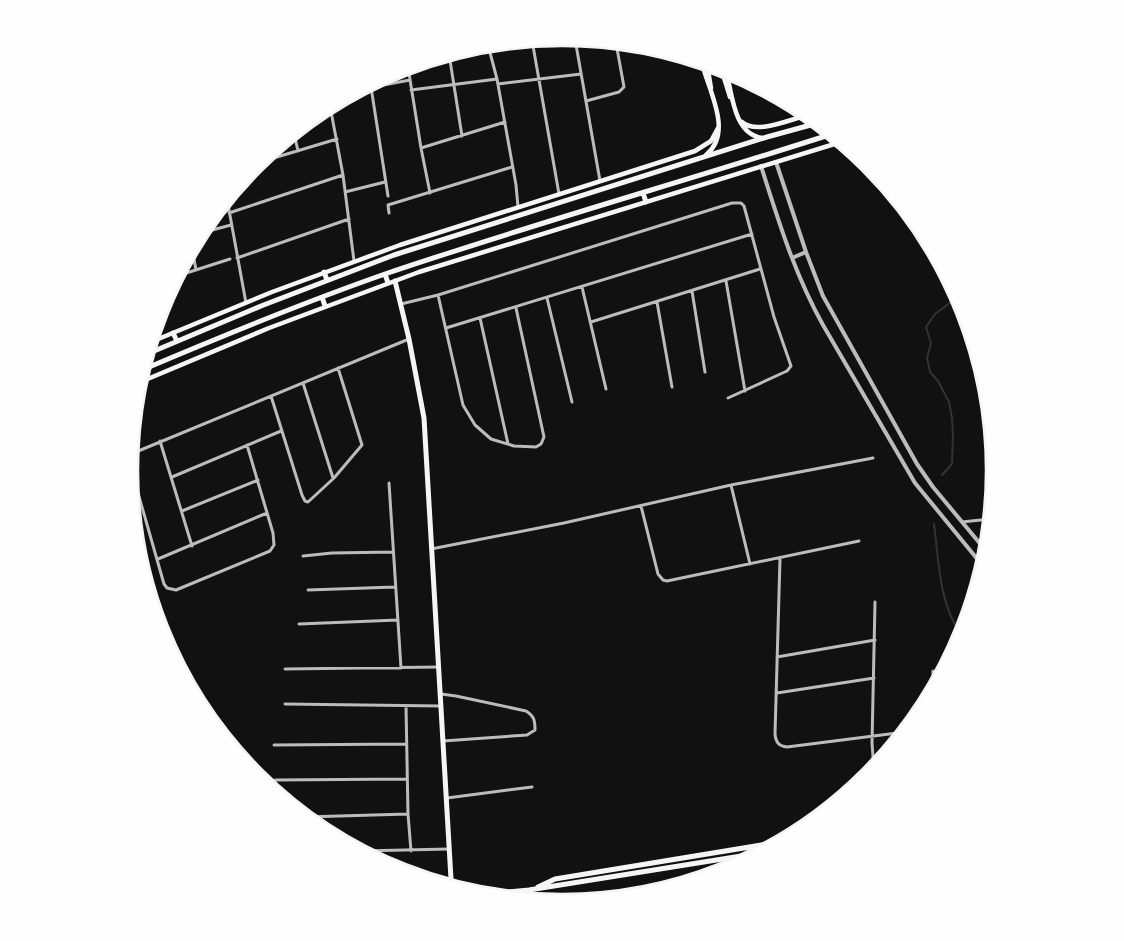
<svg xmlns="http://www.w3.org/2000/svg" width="1124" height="941" font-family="'Varela Round',sans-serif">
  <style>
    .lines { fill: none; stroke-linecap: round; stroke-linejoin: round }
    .stream { stroke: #333; stroke-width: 2 }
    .minor { stroke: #bcbcbc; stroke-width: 3 }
    .tertiary { stroke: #bcbcbc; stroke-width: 4 }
    .secondary { stroke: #f5f5f5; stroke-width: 4.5 }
    .primary { stroke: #f5f5f5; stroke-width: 5 }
    .trunk { stroke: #f5f5f5; stroke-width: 5 }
    .rim { fill: none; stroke: #f5f5f5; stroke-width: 2.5 }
  </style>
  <rect width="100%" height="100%" fill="#111"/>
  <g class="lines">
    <path class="stream" d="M942,475l10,-11 1,-29 -1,-17 -3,-16 -11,-21 -8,-9 -3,-14 4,-15 -5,-16 9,-13 23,-17
      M934,524c5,38 5,81 28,112"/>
    <path class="minor" d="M575,39l25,142
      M532,40l27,154
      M488,45l9,34 19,106 2,22
      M449,54l13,82
      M408,67l13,81 9,45
      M498,84l83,-10
      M371,87l17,109
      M362,89l48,-9
      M411,90l86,-11
      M586,101l33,-9 5,-5 -8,-44
      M330,106l13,69 11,86
      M294,133l4,18
      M421,148l84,-26
      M257,163l80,-24
      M345,192l40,-10
      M227,199l19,104
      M229,213l114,-38
      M389,213l-1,-8 124,-38
      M201,233l30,-8
      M192,248l4,22
      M237,258l112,-39
      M177,276l53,-17
      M726,281l19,110
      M582,287l24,102
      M692,291l13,81
      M438,295l25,110 12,20 16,14 23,7 22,1 5,-3 3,-7 -28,-129
      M547,298l25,104
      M657,302l15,85
      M401,304l37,-9 294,-92h9l3,3 30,111 17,49 -4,5 -59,27
      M480,318l28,126
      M591,322l169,-53
      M446,328l306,-94
      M974,353h3
      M303,383l30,95
      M271,396l31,99 3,6 3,1 26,-24 28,-33 -24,-77
      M160,441l32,105
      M131,454l278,-115
      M130,465l34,119 3,4 9,2 94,-39 4,-6 -1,-12 -26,-88
      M172,477l109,-46
      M389,483l12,185
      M731,485l19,79
      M641,506l17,68 5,6 4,1 192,-40
      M182,511l76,-31
      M962,522l28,-3
      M431,549l133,-26 167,-38 142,-27
      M303,556l29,-3 61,-1
      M158,559l109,-46
      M780,559l-5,175c1,9 4,12 12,13l118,-15
      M308,590l87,-3
      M299,624l99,-4
      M777,657l98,-17
      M285,669l154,-2
      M933,691v-20
      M777,693l97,-15
      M441,694l15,2 70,15c8,5 9,9 9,19l-8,5 -84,6
      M285,704l156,2
      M406,706l2,108 3,37
      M274,745l132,-1
      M874,770l-2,-27 3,-141
      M270,788l-1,-5 7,-3 131,-1
      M447,798l85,-11
      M305,817l103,-3
      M360,851l89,-2"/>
    <path class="tertiary" d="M776,162l30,90 17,44 94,168 16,23 54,65
      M761,166c17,54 34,109 62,159l92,158 68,83
      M792,258l14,-6
      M529,890v10
      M519,891v8"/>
    <path class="secondary" d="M702,63c6,27 32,69 4,92
      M707,64l4,24
      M721,68l9,29
      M726,70c6,22 7,65 37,68
      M742,122c15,13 49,-3 66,-7
      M151,342l121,-50 128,-47 295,-94 16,-10 7,-13
      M138,383l131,-55 150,-56 422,-130"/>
    <path class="primary" d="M395,281l14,58 15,79 27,461 3,9
      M538,887l17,-8 225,-37
      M469,893h29l31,-3 231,-37"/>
    <path class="trunk" d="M643,193l3,9
      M324,272l3,8
      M385,274l3,9
      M322,297l3,9
      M173,333l4,8
      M147,354l114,-48 133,-51 373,-118 51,-14
      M142,370c80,-34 160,-67 243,-96 147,-50 298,-92 447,-140"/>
  </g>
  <path d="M0 0H1124V941H0ZM138 470a424 424 0 1 1 848 0a424 424 0 1 1-848 0Z" fill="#fefefe" fill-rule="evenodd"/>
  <path class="rim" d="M138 470a424 424 0 1 1 848 0a424 424 0 1 1-848 0Z"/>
</svg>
